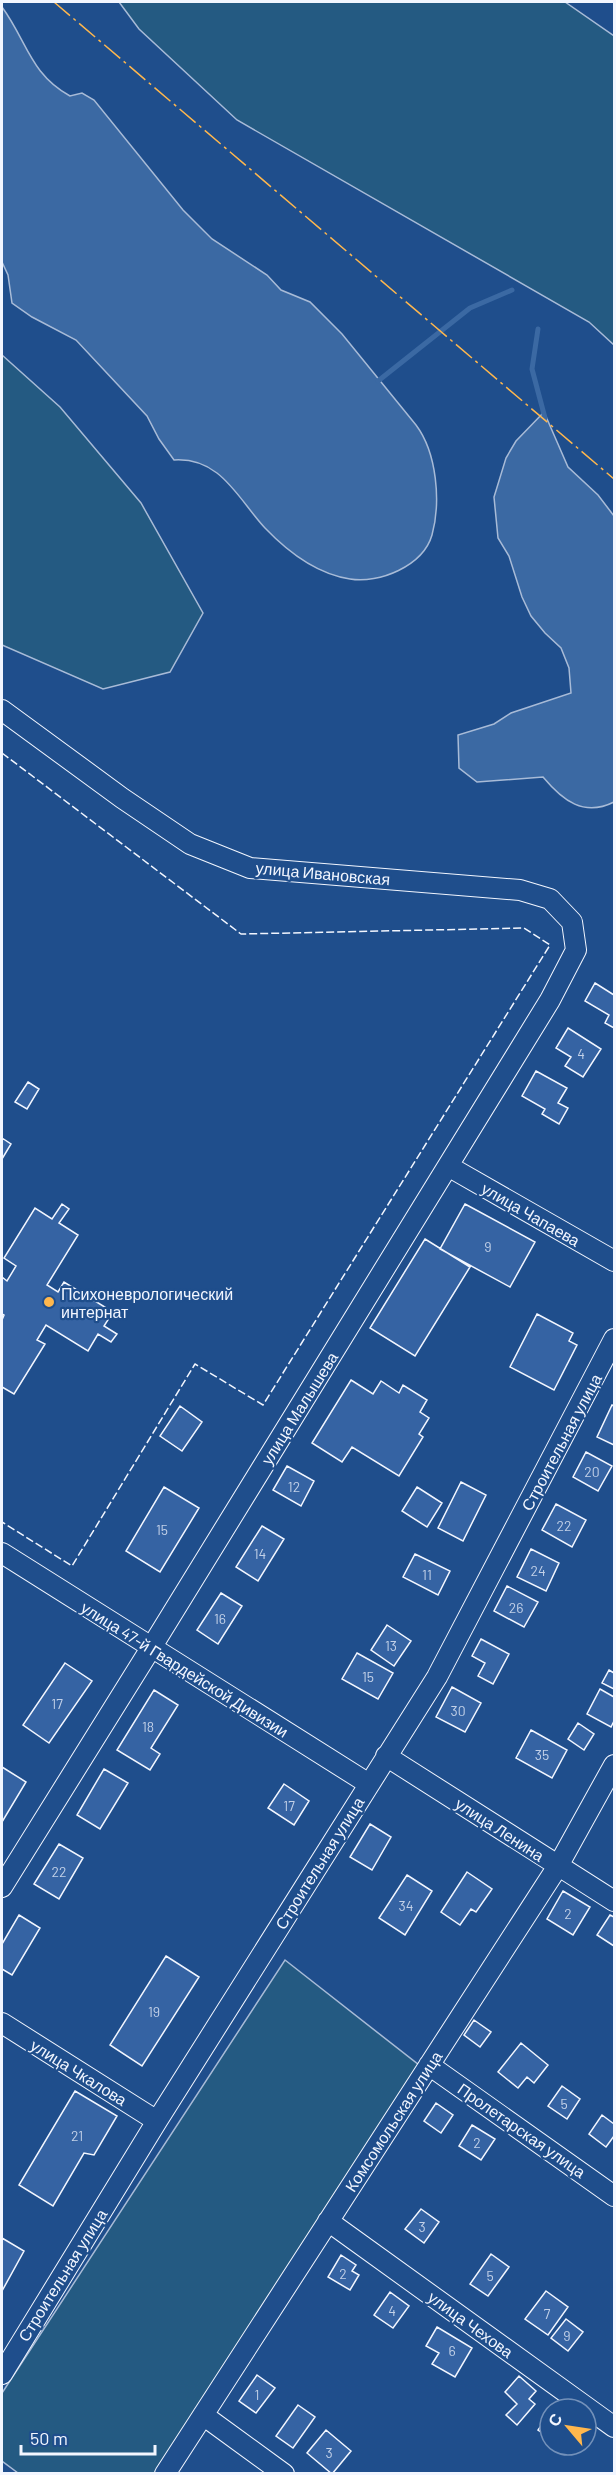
<svg xmlns="http://www.w3.org/2000/svg" width="616" height="2475" font-family="Barlow,sans-serif">
  <style>
    .green { fill: #245a82; stroke: #a8bbd7; stroke-width: 1.5 }
    .water { fill: #3b69a3; stroke: #a8bbd7; stroke-width: 1.5 }
    .lines { fill: none; stroke-linecap: round; stroke-linejoin: round }
    .stream { stroke: #3b69a3; stroke-width: 5 }
    .building { fill: #3563a3; stroke: #f2f6ff; stroke-width: 1.5 }
    .minor-casing { stroke: #f2f6ff; stroke-width: 22 }
    .minor { stroke: #1f4e8c; stroke-width: 20 }
    .fence { stroke: #f2f6ff; stroke-width: 1.5; stroke-dasharray: 8 3; stroke-linecap: butt }
    .power { stroke: #ffb74d; stroke-width: 1.5; stroke-dasharray: 21 4.5 3 4.5; stroke-linecap: butt }
    .poi-dot { fill: #ffb74d; stroke: #1f4e8c; stroke-width: 2 }
    .labels { text-anchor: middle; dominant-baseline: central; stroke-width: 4.5; stroke-linejoin: round; paint-order: stroke }
    .number-label { font-size: 14px; fill: #c3d1e8 }
    .street-label { font-size: 16px; fill: #f2f6ff; stroke: #1f4e8c }
    .poi-label { font-size: 16px; fill: #f2f6ff; stroke: #1f4e8c; text-anchor: start }
  </style>
  <rect width="100%" height="100%" fill="#1f4e8c"/>
  <path class="green" d="M119,2h446l49,34v309l-25,-23 -352,-202 -98,-91z
    M2,355l58,52 81,96 62,110 -33,59 -67,17 -101,-44z
    M285,1960l134,105 -263,408h-138l-16,-12v-68z"/>
  <path class="water" d="M2,7c25,34 28,67 68,89l12,-3 12,7 89,110 29,29 55,36 14,15 29,12 32,32 74,91c21,28 25,77 16,110 -9,31 -53,49 -82,44 -33,-5 -63,-28 -85,-51 -27,-29 -44,-71 -91,-68l-15,-21 -12,-23 -71,-76 -44,-23 -20,-14 -4,-28 -6,-13z
    M544,412l24,55 30,28 16,21v286c-30,15 -51,-1 -71,-25l-66,5 -18,-14 -1,-33 36,-11 17,-11 60,-20 -2,-25 -8,-20 -16,-15 -14,-17 -9,-19 -13,-41 -11,-18 -4,-41 12,-39 10,-17z"/>
  <g class="lines">
    <path class="stream" d="M538,329l-6,40 13,49
      M378,381l92,-73 42,-18"/>
  </g>
  <path class="building" d="M595,983l19,12v33l-9,-5 4,-8 -24,-14z
    M568,1028l33,21 -18,28 -18,-11 6,-9 -15,-9z
    M536,1071l31,17 -9,15 10,5 -9,16 -17,-10 3,-5 -23,-13z
    M28,1082l11,7 -12,20 -12,-7z
    M2,1138l9,6 -9,15z
    M62,1204l7,5 -10,14 19,12 -31,50 11,7 6,-10 49,30 -9,14 13,8 -6,8 -13,-8 -10,17 -42,-26 -9,15 8,4 -31,50 -12,-7v-67l2,-5 -2,-1v-37l5,4 9,-15 -12,-8 31,-50 17,11z
    M465,1204l70,38 -25,45 -70,-38z
    M425,1239l45,28 -55,89 -45,-28z
    M537,1314l36,19 -4,8 8,4 -23,45 -44,-23z
    M351,1380l22,14 8,-13 18,12 4,-8 24,15 -7,12 9,6 -10,16 4,3 -24,39 -47,-29 -10,15 -30,-19z
    M612,1405l2,1v39l-17,-8z
    M180,1406l22,16 -20,29 -22,-15z
    M586,1452l26,14 -14,25 -25,-14z
    M287,1466l27,15 -13,25 -28,-16z
    M461,1482l25,13 -23,46 -25,-13z
    M164,1487l35,21 -39,64 -34,-21z
    M417,1487l25,16 -15,24 -25,-16z
    M556,1504l30,16 -14,27 -30,-17z
    M262,1526l22,13 -26,42 -22,-14z
    M531,1549l28,14 -13,28 -29,-14z
    M415,1554l35,17 -12,24 -35,-18z
    M507,1586l31,16 -14,25 -30,-16z
    M221,1593l21,13 -24,38 -21,-14z
    M387,1625l24,16 -17,25 -23,-16z
    M481,1639l28,15 -16,30 -15,-8 7,-13 -13,-7z
    M357,1653l36,20 -15,26 -36,-20z
    M65,1663l27,18 -43,62 -26,-18z
    M609,1670l5,3v16l-12,-6z
    M452,1687l29,16 -16,29 -29,-15z
    M600,1689l14,8v24l-3,6 -24,-13z
    M154,1690l24,15 -27,43 9,6 -10,16 -33,-20z
    M578,1723l16,11 -10,16 -16,-11z
    M531,1730l36,20 -15,28 -36,-20z
    M2,1767l24,15 -24,40z
    M104,1769l24,14 -28,46 -23,-14z
    M284,1784l25,17 -15,24 -26,-17z
    M370,1824l21,13 -19,33 -22,-13z
    M59,1844l24,14 -24,41 -25,-15z
    M467,1872l25,17 -16,23 -5,-3 -11,16 -19,-13z
    M407,1875l25,16 -27,44 -26,-17z
    M563,1891l27,16 -17,28 -26,-16z
    M19,1915l21,13 -28,47 -10,-6v-25z
    M610,1915l4,2v29l-17,-11z
    M166,1956l33,21 -57,89 -32,-21z
    M474,2020l17,12 -11,15 -16,-12z
    M521,2043l27,22 -14,18 -7,-6 -9,11 -20,-16z
    M562,2086l18,13 -13,20 -19,-13z
    M75,2091l42,25 -23,39 -10,-2 -31,53 -34,-21z
    M436,2103l17,12 -12,18 -17,-12z
    M602,2115l12,9v12l-8,11 -17,-13z
    M472,2125l23,14 -14,21 -22,-14z
    M421,2209l18,13 -15,21 -19,-14z
    M2,2238l22,13 -22,40z
    M491,2254l18,13 -21,29 -18,-12z
    M341,2255l15,10 -4,6 7,4 -9,15 -22,-13z
    M546,2291l22,16 -20,28 -23,-16z
    M390,2292l19,14 -16,22 -19,-13z
    M566,2319l17,13 -15,19 -17,-13z
    M437,2327l35,21 -17,29 -23,-13 7,-11 -13,-7z
    M257,2375l18,13 -19,25 -17,-12z
    M519,2376l17,15 -7,8 6,5 -18,21 -11,-10 11,-11 -12,-12z
    M298,2405l17,12 -22,31 -17,-12z
    M550,2413v25l-12,-8z
    M326,2430l25,21 -19,23 -25,-21z"/>
  <g class="lines">
    <g class="minor-casing">
      <path id="minor" d="M2,710l120,88 68,46 60,24 270,22 30,9 22,23 4,28 -26,50 -399,648 -149,239
        M448,1166l166,95
        M2,1553l367,231
        M386,1756l228,145
        M2,2023l155,98
        M429,2065l185,131
        M328,2221l286,206
        M2,2374l155,-253 280,-444 177,-338
        M203,2415l81,59
        M165,2474l393,-608 56,-101"/>
    </g>
    <use href="#minor" class="minor"/>
    <path class="fence" d="M2,753l239,181 283,-6 26,17 -287,460 -68,-41 -123,202 -70,-44"/>
    <path class="power" d="M54,2l560,477"/>
  </g>
  <circle class="poi-dot" cx="49" cy="1302" r="6"/>
  <g class="labels">
    <g class="number-label">
      <text x="581" y="1053">4</text>
      <text x="488" y="1246">9</text>
      <text x="592" y="1471">20</text>
      <text x="294" y="1486">12</text>
      <text x="564" y="1525">22</text>
      <text x="162" y="1529">15</text>
      <text x="260" y="1553">14</text>
      <text x="538" y="1570">24</text>
      <text x="427" y="1574">11</text>
      <text x="516" y="1607">26</text>
      <text x="220" y="1618">16</text>
      <text x="391" y="1645">13</text>
      <text x="368" y="1676">15</text>
      <text x="57" y="1703">17</text>
      <text x="458" y="1710">30</text>
      <text x="148" y="1726">18</text>
      <text x="542" y="1754">35</text>
      <text x="289" y="1805">17</text>
      <text x="59" y="1871">22</text>
      <text x="406" y="1905">34</text>
      <text x="568" y="1913">2</text>
      <text x="154" y="2011">19</text>
      <text x="564" y="2103">5</text>
      <text x="77" y="2135">21</text>
      <text x="477" y="2142">2</text>
      <text x="422" y="2226">3</text>
      <text x="343" y="2273">2</text>
      <text x="490" y="2275">5</text>
      <text x="392" y="2310">4</text>
      <text x="547" y="2313">7</text>
      <text x="567" y="2335">9</text>
      <text x="452" y="2350">6</text>
      <text x="257" y="2394">1</text>
      <text x="329" y="2452">3</text>
    </g>
    <g class="street-label">
      <text transform="translate(323 873) rotate(5)">улица Ивановская</text>
      <text transform="translate(531 1214) rotate(30)">улица Чапаева</text>
      <text transform="translate(299 1408) rotate(-58)">улица Малышева</text>
      <text transform="translate(561 1442) rotate(-62)">Строительная улица</text>
      <text transform="translate(185 1669) rotate(32)">улица 47-й Гвардейской Дивизии</text>
      <text transform="translate(500 1829) rotate(33)">улица Ленина</text>
      <text transform="translate(319 1863) rotate(-58)">Строительная улица</text>
      <text transform="translate(79 2072) rotate(32)">улица Чкалова</text>
      <text transform="translate(393 2121) rotate(-57)">Комсомольская улица</text>
      <text transform="translate(522 2130) rotate(35)">Пролетарская улица</text>
      <text transform="translate(62 2275) rotate(-58)">Строительная улица</text>
      <text transform="translate(471 2324) rotate(36)">улица Чехова</text>
    </g>
    <g class="poi-label">
      <text x="61" y="1293">Психоневрологический<tspan x="61" dy="18">интернат</tspan></text>
    </g>
  </g>
  <rect width="616" height="2475" fill="none" stroke="#f2f6ff" stroke-width="6"/>
  <g transform="translate(568 2427) rotate(299)"><circle r="28" fill="#1f4e8c" stroke="#7391ba" stroke-width="1.5"/>
  <path d="M0-4.5L10 22L0 15L-10 22Z" fill="#ffb74d"/>
  <text y="-9" font-size="16" font-weight="bold" text-anchor="middle" fill="#f2f6ff">С</text>
  </g>
  <path d="M21 2445v9h134v-9" fill="none" stroke="#f2f6ff" stroke-width="3"/>
  <text x="30" y="2445" font-size="18" fill="#f2f6ff" stroke="#1f4e8c" stroke-width="4.5" paint-order="stroke">50 m</text>
</svg>
